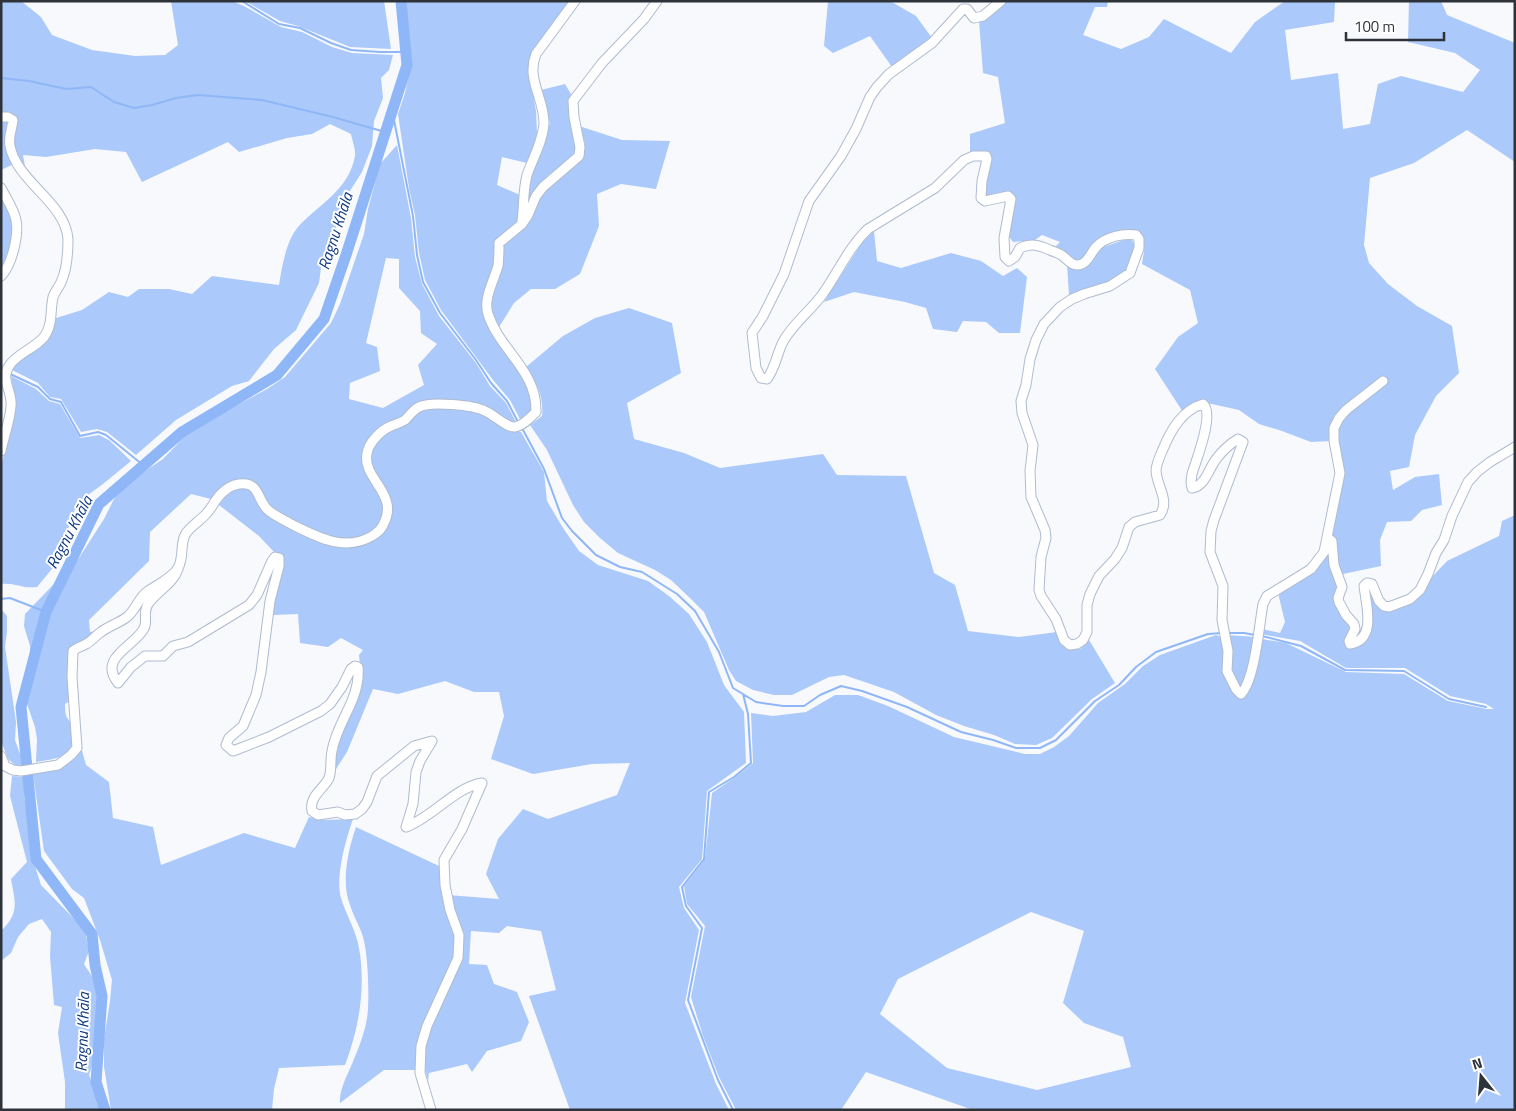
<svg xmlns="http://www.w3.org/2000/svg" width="1516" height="1111" font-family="'Titillium Web',sans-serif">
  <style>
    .green { fill: #abc9fa; fill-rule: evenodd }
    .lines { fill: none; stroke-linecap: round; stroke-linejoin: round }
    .stream { stroke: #8fb7f8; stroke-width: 2 }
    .river { stroke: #8fb7f8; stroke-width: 11 }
    .minor-casing { stroke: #afbbcf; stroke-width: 11 }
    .minor { stroke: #fff; stroke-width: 9 }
    .labels { text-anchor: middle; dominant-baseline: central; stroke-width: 4; stroke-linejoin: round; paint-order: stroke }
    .water-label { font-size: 16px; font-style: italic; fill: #0d387d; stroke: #fff }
  </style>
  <rect width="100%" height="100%" fill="#f7f9fd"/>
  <path class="green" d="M1,1h20l20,16 11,18 40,15 43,6 30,-1 13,-10 -7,-44h61l12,5 37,21 21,5 30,15 20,6 41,2 -4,15 -8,8 2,20 -9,23 -2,25 -10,26 -14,22 -13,37 -13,29 -3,23 -23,47 -22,19 -25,32 -17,5 -56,34 -40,35 -29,-23 -10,-3 -16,3 -20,-33 -11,-2 -12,-14 -26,-13 4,-7 10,-8 27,-36 29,-9 27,-18 19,5 11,-8h30l23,5 20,-18 67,9c3,-18 7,-44 19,-58 21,-23 51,-37 57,-71 1,-6 -3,-16 -4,-22l-21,-10 -18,10 -25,4 -48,14 -11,-10 -86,40 -16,-30 -31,-3 -49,8 -23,-2 3,17c-13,-20 -13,-30 -10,-52l-4,-7h-11z
    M245,1h139l7,48 -41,-2 -52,-21 -18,-5z
    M405,1h166l-40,54 -3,12 8,44 1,22 -3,15 -7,15 -25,-6 -5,28 23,10 -1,28 -24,35 -12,43 45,79 4,24 -1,8 -10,9 -11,-21 -17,-20 -52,-70 -16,-30 -6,-27 -4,-38 -6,-27 -11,-74 7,-21 5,-24v-18z
    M828,1h62l26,15 16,22 -40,29 -22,-31 -37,17 -9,-7z
    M1004,1h104l-1,6h-12l-12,28 38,14 28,-12 15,-18 67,34 24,-31 30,-21h50l-1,21 -49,8 6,50 47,-7 5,56 27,-5 8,-40 23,-8 62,16 17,-22 -25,-17 -47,-11 1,-41h32l6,14 68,28v119l-48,-32 -53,33 -44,15 -6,67 5,18 19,21 29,22 35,20 7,47 -23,23 -21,39 -6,32 -19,4 3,19 22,-13 24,-3 3,31 -20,5 -11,11 -24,1 -7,18 1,26 -38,8 -7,-11 -6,-29 8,-29 3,-23 -3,-48 5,-25 -12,32 -20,1 -29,-11 -23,-7 -20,-14 -36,-8 -20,10 -28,-43 23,-32 20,-14 -8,-33 -48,-26 2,-13 -1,-10 -18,-9 -47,30 -9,-7 -15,-7 6,-6 -18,-7 -7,5 -22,2 -6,-8 6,-36 -29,-1 -1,-5 7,-33 -20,-5v-20l35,-11 -7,-46 -15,-4 -4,-53z
    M565,84l6,10c-4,19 7,32 6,49 -1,19 -23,25 -33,37 -8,10 -12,23 -18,34l4,-40 7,-12 13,-39 -9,-33z
    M3,120l4,1 1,4 6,39 -13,6v-49z
    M579,126l43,14 48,1 -14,48 -35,-5 -24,10 2,32 -19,48 -25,15h-24l-17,14 -15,24 -7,-13 -1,-10 8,-32 3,-28 42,-51 35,-32 5,-7 1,-11z
    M397,145l14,73 4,39 7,27 17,32 37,47 14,23 16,17 11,21h-5l-20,-13 -78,-4 -50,45 22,56 -8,19 -20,14 -23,-1 -57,-26 -35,-31 -28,17 -24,-6 -41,38 -1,29 -60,59 1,12 5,-1 1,2 -5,6 -17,6 -2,55 -7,4c0,5 0,11 3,15 2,3 3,2 4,6 9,32 -12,33 -36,37l1,-23 -2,-12 -9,-26 3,-17 1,-38 -6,-20 1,-12 54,-56 25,-39 10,-20 13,-16 36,-24 24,-25 13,-9 67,-36 18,-12 46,-54 9,-19 24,-70 4,-25 12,-45zM386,258l13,1v29l21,23 1,22 16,11 -19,21 6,20 -41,23 -34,-9 1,-16 30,-12 -3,-24 -11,-4z
    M1,193l13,28 -1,15 -12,37z
    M874,231l3,30 24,7 50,-15 30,8 22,15 14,-8 10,9 -7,56h-21l-13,-11 -23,-1 -6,11 -24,-3 -7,-21 -21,-6 -51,-10 -30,10 39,-61z
    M1130,238c6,6 7,14 3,21 -2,4 -5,11 -8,14 -8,8 -44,17 -56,22l-2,-31 10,4 7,1 19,-22z
    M629,308l43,15 9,50 -54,30 7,36 50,14 36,15 103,-14 14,21 69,1 28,97 21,12 13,46 51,6 38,-5 14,17h9l9,-9 26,43 -23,16 -40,39 -16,7 -21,-1 -21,-9 -30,-9 -28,-11 -42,-23 -50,-17 -15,2 -37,18h-18l-21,-5 -17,-9 -7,-11 -25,-58 -12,-12 -21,-20 -16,-10 -37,-17 -18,-15 -16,-16 -11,-17 -26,-55 -17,-25 12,-9c2,-19 -5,-33 -16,-49l37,-31 32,-18z
    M11,376l25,13 13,12 11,3 20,34 19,-3 10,5 22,21 -28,23 -26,19 -21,61 -19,23c-14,2 -23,-5 -36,-3v-117l7,-31 6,-18 2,-13z
    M431,406l45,4 37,21 8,1 23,40 3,29 16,27 16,23 19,14 50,16 21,15 20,18 18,28 17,43 20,27 2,51 -39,28 -5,68 -23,28 5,21 15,22 -14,73 31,81 13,26h-159l-41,-114 27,-6 -15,-59 -34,-5 -8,7 -28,-2 -2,33 18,1 7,19 23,8 12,30 -8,19 -34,10 -15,21 -5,-8 -38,9 -1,8 -3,-12v-22l5,-20 30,-71 2,-25 -10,-22 -4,-14 51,4 -13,-25 12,-35 25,-30 25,10 69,-24 13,-32 -38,1 -59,10 -42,-15 13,-43 -5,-24h-25l-29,-11 -47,13 -25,-5 -26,63 -11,17 -1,-19 25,-57 1,-17 -2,-21 4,-5 -22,-12 -13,9 -28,-4 -2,-29 -25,1 9,-59 -8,-4 -15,-16 -40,-31 2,-6 7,-7 9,-5h9l8,4 11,19 65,34 46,-8 14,-29 -21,-47c1,-4 2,-8 3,-12 8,-16 43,-37 59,-42z
    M1515,515v595h-542l-107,-38 -25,38h-105l-17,-33 -16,-41 -12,-39 14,-71 -18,-22 -3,-18 21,-27 7,-66 25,-17 16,-13 -2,-50 22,3 33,-4 29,-17h23l30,11 66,31 71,17h15l14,-7 15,-11 29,-33 27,-19 18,-18 17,-11 56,-20 7,3 2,26 19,32 18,-57 24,4 60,29 58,2 44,27 39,8h7l-8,-5 -36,-8 -45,-28h-59l-46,-27 -40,-7 2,-5 18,4 5,-11 -7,-29 32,-19 18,-32 10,43 -1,4 15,36 -4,11 15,2 3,-50 3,-3 10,18 15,4 36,-28 17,-18 52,-25 3,-15zM1031,912l53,19 -21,72 21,20 39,14 8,30 -94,23 -90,-22 -67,-54 18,-35z
    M1,609l6,7v16l-2,15 11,75 -1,18 9,25 -8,1 -8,-7 -7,-18z
    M1227,635l29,2 -6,30 -9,23 -12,-20z
    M81,747l5,18 23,17 4,36 40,9 8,38 83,-32 51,15 14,-31 14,3 30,-1c-7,20 -18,58 -12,79 5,17 15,32 18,50 7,40 0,80 -14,117l-66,3 -5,21 -2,21h-161l-7,-43v-28l6,-38 2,-21 -12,-40 -16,-42 -12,-9 -28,-38 -11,-77c25,-4 34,-5 48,-27z
    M12,776l14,1 -2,18 10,68 7,22 44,45 4,21 -5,13c3,5 8,11 10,17 7,23 4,71 -5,94l14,35h-38v-28l-7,-49 4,-26 -8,-2 -4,-49 1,-24 -9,-13 -13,5 -11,13 -7,16 -10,8v-30c19,-18 14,-29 10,-52l16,-17 -17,-66z
    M356,827l83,39 3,19 15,50 -1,23 -10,21 -29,91h-33l-44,33c-1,-13 7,-27 12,-39 7,-17 15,-36 16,-55 1,-18 0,-55 -5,-72 -3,-11 -10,-21 -13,-32 -9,-23 -2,-55 6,-78z"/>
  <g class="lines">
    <path class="stream" d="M242,1l37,23 21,4 31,15 20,7 29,2h26
      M1,78l28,3 37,8 25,-2 23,15 20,6 18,-3 24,-7 22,-3 64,5 71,17 52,15
      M392,110l21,106 4,39 6,27 17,31 36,47 15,23 16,18 12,23
      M8,373l30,14 12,12 11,3 19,34 18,-4 8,3 37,30
      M522,428l22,41 18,49 10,13 24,24 24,12 22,5 35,22 18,17 24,41 14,36 23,14 27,4h21l16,-11 21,-9 21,5 45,16 54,25 32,8 23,8h24l16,-8 39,-39 24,-16 17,-18 20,-15 52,-18 14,-1
      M1,599l9,-1 36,14
      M1227,633h17l11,2
      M1262,636l39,10 44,24 59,1 45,28 37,8
      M733,1110l-15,-30 -30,-80 14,-72 -16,-22 -4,-19 22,-28 5,-67 25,-15 17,-14 -3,-49 -5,-20"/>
    <path class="river" d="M105,1110l-9,-28 6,-86 -7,-31 -3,-31 -56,-75 -15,-152 25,-95 53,-108 83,-72 95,-57 47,-56 22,-64 61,-190 -6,-64"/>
    <g class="minor-casing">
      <path id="minor" d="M1001,1l-18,15 -9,2 -7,-9h-4l-31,34 -43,31 -12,13 -7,10 -14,32 -15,27 -32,45 -25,73 -21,42 -11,17 4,35 5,10 6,1c9,-12 10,-27 17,-39 10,-17 26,-29 38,-45 16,-22 26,-47 46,-66l67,-41 29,-28 9,-4h13l1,3 -5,22 -1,17 4,3 23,-5 3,3 -7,39 1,19 4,4 6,-4 5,-9c12,-5 18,-3 30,2 4,2 10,3 14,7 4,3 7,8 13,8 10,0 13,-11 19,-18 9,-10 27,-14 40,-12l3,4v9l-9,25 -20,13 -26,8 -12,5 -12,8 -16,17 -8,16 -6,19 -4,26 -5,16 1,12 11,32 -3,26 1,26 14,33 1,8 -5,19 -2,33 2,6 15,23 8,21 6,5 7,-1 6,-4 4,-8v-27l3,-11 9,-18 16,-17 7,-11 7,-21 6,-5 25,-7c10,-15 -3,-28 -4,-44 0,-7 4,-15 7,-22 8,-19 19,-39 40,-45 12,10 -7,56 -11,70l-1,8 1,6c14,-2 17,-21 25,-30 6,-8 13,-14 21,-19l5,3 -29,78 -3,11 -1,21 13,34 -1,34 6,31 -1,20 9,18 5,5c14,-15 18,-68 22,-90l4,-8 44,-27 13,-17 16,-79 -6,-32v-13l5,-10 7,-8 37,-29
        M1,117h7l5,3c-1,9 -5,17 -3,26 7,36 55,56 58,93 0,12 -1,29 -6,41 -2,6 -7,11 -9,17 -3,14 0,28 -9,40 -10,12 -28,17 -35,29 -9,14 4,26 2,40 -1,15 -7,30 -10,45
        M1,188c5,10 13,21 15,32 3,15 -4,45 -15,56
        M522,221c2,-15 1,-31 5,-46 6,-17 16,-34 17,-52 0,-25 -18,-44 -8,-69l39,-53
        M1327,537l5,4 2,24 8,22 -4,11 1,4 7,13 8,9 1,5 -6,12 1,3c27,-4 16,-40 14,-58l3,-3 5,1 7,17 5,5 5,1 21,-8 10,-9 8,-16 8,-21 8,-13 8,-24 16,-34 9,-10 13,-10 25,-15
        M178,569c-5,15 -21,22 -30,35 -6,9 1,18 -5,26 -10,17 -45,28 -25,53l13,-16 14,-11h18l10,-10 15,-4 61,-37 8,-10 15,-34 3,-4 4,1v8l-9,35 -9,71 -5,23 -13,31 -14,12 -3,7 7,6 36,-14 52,-26 9,-7 12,-17 9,-18 4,-3 3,1c3,32 -21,54 -26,84 -2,9 0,18 -3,27 -6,12 -20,18 -17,33l6,4 20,-3 7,3 10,-1 7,-5 5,-7 10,-26 37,-30 18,-5 -12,20 -4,11 -3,32 -7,23c27,-10 48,-39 76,-44l-20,46 -18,31 1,25 5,25 9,25 -1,23 -31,68 -6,20 -1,27 11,37
        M1,756l4,10 8,4 8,1 37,-6 13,-10 6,-7 -5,-71 1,-26c4,-4 8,-4 13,-7 6,-3 9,-8 15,-12 8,-6 18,-9 26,-15 9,-7 11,-19 21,-26 9,-6 24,-13 30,-23 6,-10 2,-23 7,-33 3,-7 16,-15 21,-21 7,-7 9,-15 16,-21 4,-4 11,-8 17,-9 20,-3 18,15 28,25 7,7 18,11 26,16 24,12 52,27 79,11 5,-3 10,-7 12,-13 15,-29 -22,-45 -17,-69 1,-11 14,-24 24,-28 5,-2 9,-3 14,-6 4,-4 8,-10 14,-13 11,-6 55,-2 66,4 8,3 22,17 30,16 8,-1 16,-10 21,-15 1,-42 -36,-61 -48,-98 -5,-15 6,-34 10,-48 1,-8 1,-15 1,-23l23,-19 6,-9 8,-19 7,-9 36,-31 1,-9 -6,-30 -1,-16 29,-38 42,-44 13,-18"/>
    </g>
    <use href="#minor" class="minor"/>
  </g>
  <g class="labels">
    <g class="water-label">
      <text transform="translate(335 231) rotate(-72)">Ragnu Khāla</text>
      <text transform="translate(69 532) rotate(-62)">Ragnu Khāla</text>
      <text transform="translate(82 1032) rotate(-88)">Ragnu Khāla</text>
    </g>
  </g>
  <rect width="1516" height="1111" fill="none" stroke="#2e333a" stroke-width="5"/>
  <g transform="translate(1481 1076) rotate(343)" stroke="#ffffff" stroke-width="4" paint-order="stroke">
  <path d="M0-4L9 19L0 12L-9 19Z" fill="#2e333a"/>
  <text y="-8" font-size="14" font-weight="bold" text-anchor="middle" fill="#2e333a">N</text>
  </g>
  <path d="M1346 32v8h98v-8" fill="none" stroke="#2e333a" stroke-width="2.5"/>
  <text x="1354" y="32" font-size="15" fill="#2e333a" stroke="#ffffff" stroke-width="4" paint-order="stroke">100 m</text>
</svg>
